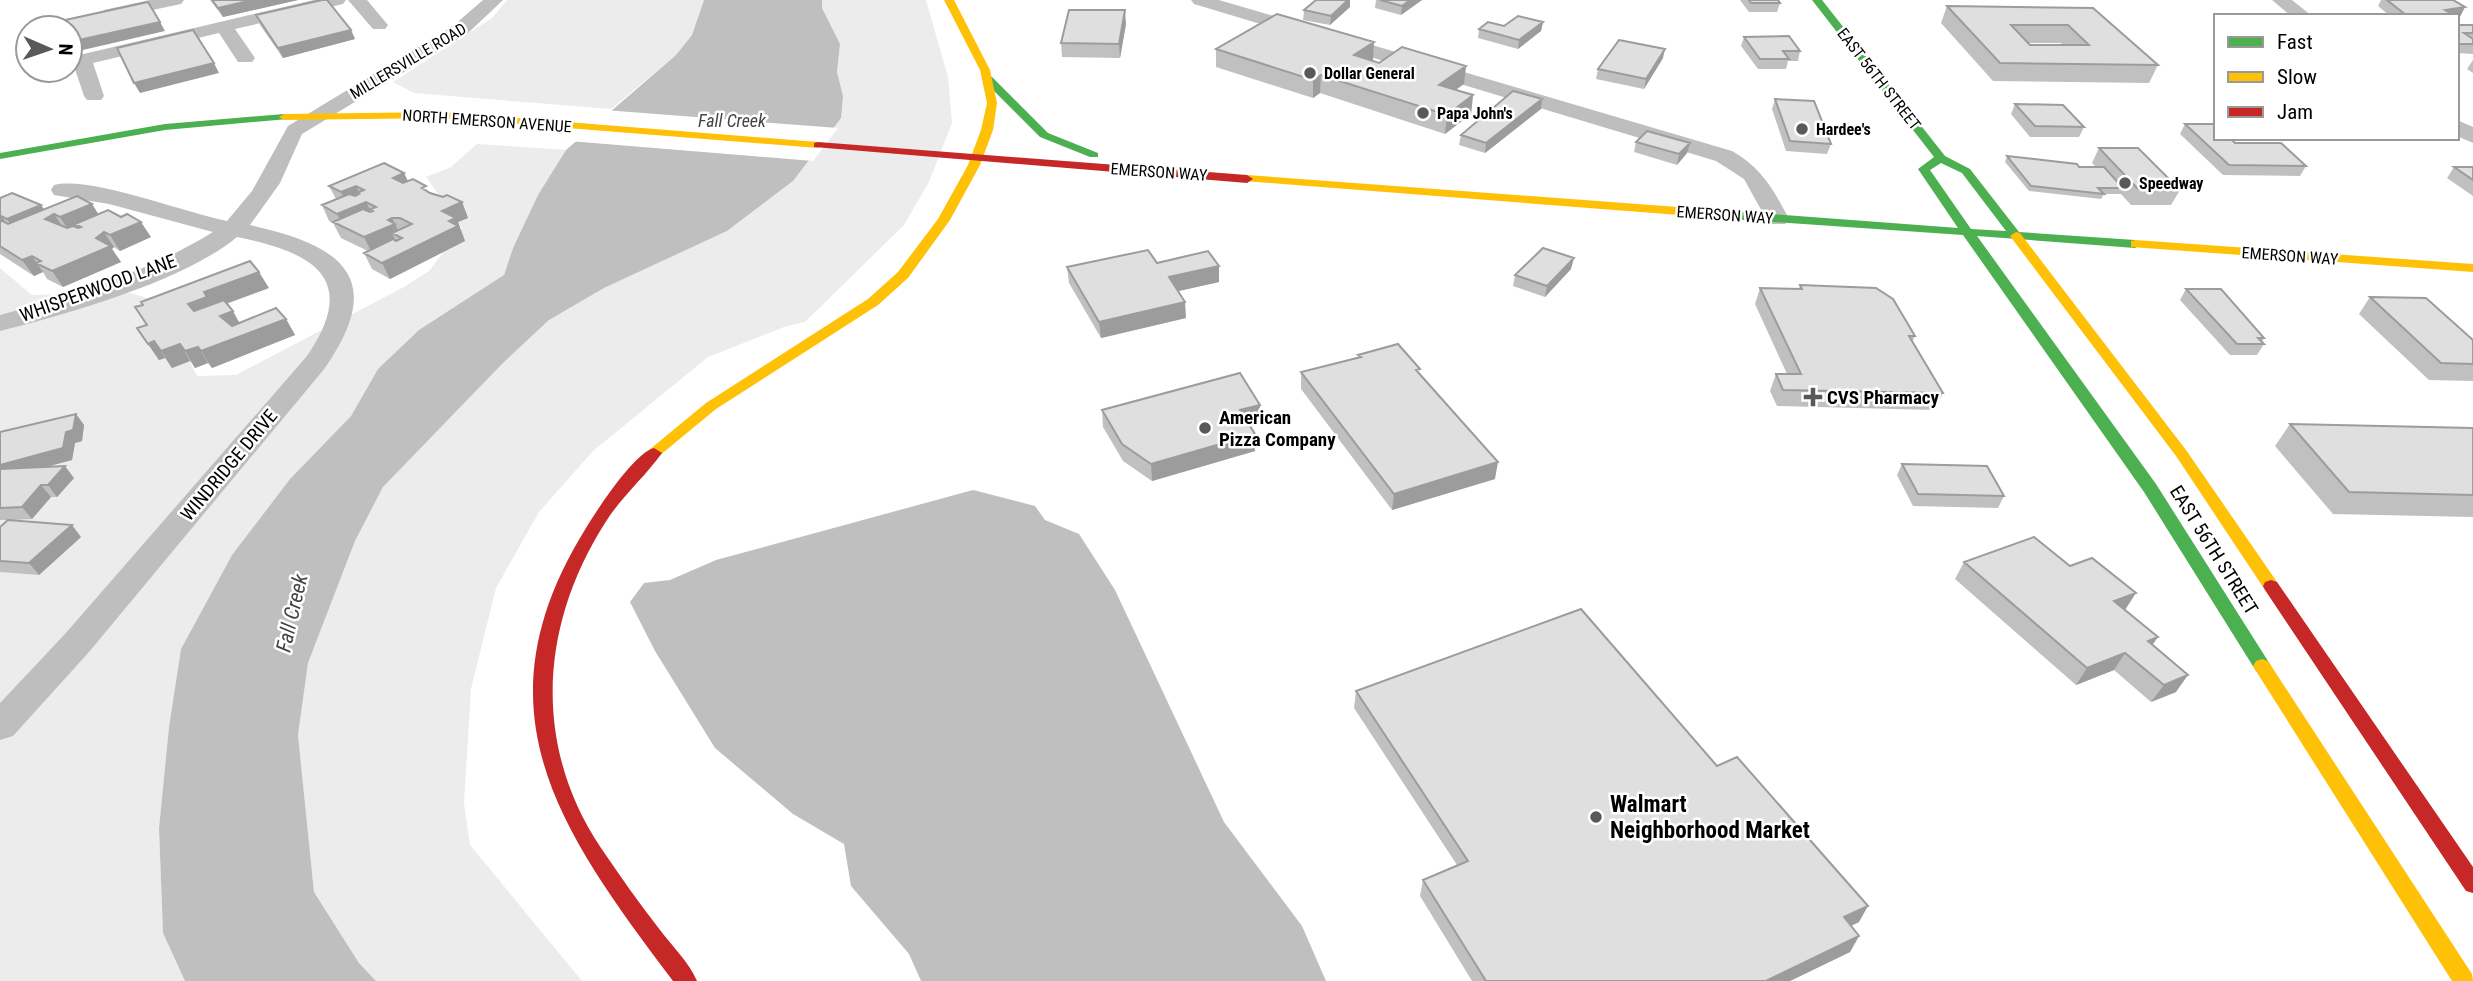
<svg xmlns="http://www.w3.org/2000/svg" width="2473" height="981" font-family="'Roboto Condensed',sans-serif">
  <style>
    .green { fill: #ececec }
    .water { fill: #bfbfbf }
    .pier { fill: #fff }
    .lines { fill: none; stroke-linecap: round; stroke-linejoin: round }
    .street { fill: #bebebe; fill-rule: evenodd }
    .fast { fill: #4caf50; fill-rule: evenodd }
    .slow { fill: #ffc107; fill-rule: evenodd }
    .jam { fill: #c62828; fill-rule: evenodd }
    .wall { fill: #c0c0c0; fill-rule: evenodd }
    .shaded-wall { fill: #9c9c9c }
    .building { fill: #dfdfdf; stroke: #9c9c9c; stroke-width: 2; fill-rule: evenodd }
    .poi-dot { fill: #595959; stroke: #fff; stroke-width: 2.5 }
    .labels { text-anchor: middle; dominant-baseline: central; stroke-width: 5; stroke-linejoin: round; paint-order: stroke }
    .far-street-label { font-size: 16px; fill: #000; stroke: #fff }
    .far-poi-label { font-size: 16px; font-weight: bold; fill: #000; stroke: #fff; text-anchor: start }
    .far-water-label { font-size: 18px; font-style: italic; fill: #444; stroke: #fff }
    .street-label { font-size: 19px; fill: #000; stroke: #fff }
    .poi-label { font-size: 19px; font-weight: bold; fill: #000; stroke: #fff; text-anchor: start }
    .water-label { font-size: 21px; font-style: italic; fill: #444; stroke: #fff }
    .near-poi-label { font-size: 23px; font-weight: bold; fill: #000; stroke: #fff; text-anchor: start }
  </style>
  <rect width="100%" height="100%" fill="#fff"/>
  <path class="green" d="M507,0h197l-12,35 -16,20 -65,54 -197,-16 -21,-11 99,-64z
    M822,0h104l22,77 4,46 -23,59 -25,43 -99,97 -21,5 -76,30 -115,94 -54,61 -43,76 -25,101 -7,114 6,42 112,136h-206l-17,-18 -45,-71 -16,-157 10,-72 47,-122 28,-54 120,-124 46,-43 55,-32 123,-57 66,-50 50,-85 -6,-24 3,-28 -18,-36z
    M477,144l89,6 -28,45 -25,53 -9,27 -126,94 -27,47 -61,63 -58,76 -51,94 -12,78 -10,101 4,105 22,48h-185v-713l32,27 99,-2 28,9 38,74 39,-1 168,-88 25,-16 33,-43 -36,-51 25,-10z"/>
  <path class="water" d="M704,0h118v8l18,36 -3,28 6,24 -2,22 -48,63 -66,50 -123,57 -55,32 -46,43 -120,124 -28,54 -47,122 -10,72 16,157 45,71 17,18h-191l-22,-48 -4,-105 10,-101 12,-78 51,-94 58,-76 61,-63 27,-47 41,-39 85,-55 9,-27 25,-53 28,-45 110,-95 16,-20z
    M973,490l62,16 10,14 34,14 36,56 109,232 78,104 24,55h-405l-12,-27 -58,-68 -7,-42 -51,-30 -78,-66 -60,-97 -25,-49 14,-19 26,-3 46,-20z"/>
  <path class="pier" d="M604,110l234,18 -25,33 -244,-20z"/>
  <g class="lines">
    <path class="street" d="M150,0h34l-3,4 -71,15 -9,-5 3,-4z
      M314,0h32l-3,4 -108,25 20,29 -3,4h-14l-19,-29 -126,30 11,33 -3,4h-14l-3,-4 -12,-36 3,-4z
      M348,0h19l21,25 -3,4h-12z
      M483,0h20l-36,34 -165,100 -22,49 -30,42c91,20 138,52 75,143l-236,284 -76,84 -13,4v-37l65,-69 242,-278c54,-79 4,-104 -70,-119 -53,44 -169,77 -237,94v-16c73,-20 148,-43 213,-83l-104,-28 -55,-9 -3,-5 3,-5c37,-9 131,28 173,36l25,-30 36,-65 165,-100z
      M1191,0h28l513,151c29,16 42,39 57,68l-4,5h-16l-25,-45 -28,-18 -522,-157z
      M2272,0h20l20,16h-21z
      M2457,120l16,7v16l-16,-7z"/>
    <path class="fast" d="M1812,0h10l123,156 25,13 49,63 116,8 6,4 -6,4 -158,-12 179,248 112,177 3,5 -3,5 -6,2 -6,-2 -112,-179 -181,-257 -232,-16 -6,-4 6,-4 227,17 -40,-59 16,-12zM1941,163l21,10 44,58 -35,-2 -41,-59z
      M984,77h8l56,56 50,20v4h-8l-50,-20 -56,-56z
      M284,114l5,3 -1,2 -123,11 -165,29v-6l165,-29z"/>
    <path class="slow" d="M944,0h10l36,70 7,33 -4,27 -13,35 -30,55 -42,58 -30,27 -162,104 -57,47h-10l-3,-3 3,-3 57,-47 162,-104 30,-27 40,-53 30,-54 13,-35 6,-27 -7,-33z
      M442,112l376,30 6,3 -6,3 -376,-30 -158,2 -5,-3 5,-3z
      M1247,175l484,36 6,4 -6,4 -488,-38 -2,-2z
      M2016,232l4,1 166,217 91,132 2,4 -2,4h-12l-89,-134 -166,-220z
      M2135,240l338,24v8l-342,-25v-6z
      M2262,659l6,2 204,313 1,7h-21l-196,-310 -3,-5 3,-5z"/>
    <path class="jam" d="M818,142l429,33 6,4 -6,4 -433,-36v-4z
      M654,448l8,5c-18,25 -41,44 -57,70 -65,102 -73,222 -4,325 19,28 38,55 59,82 12,16 29,32 37,51h-24c-112,-149 -201,-270 -87,-453 11,-18 48,-75 68,-80z
      M2271,580l6,2 196,285v26l-7,-2 -201,-301 -2,-4 2,-4z"/>
  </g>
  <path class="wall" d="M210,0h88l-75,17z
    M1316,0h34v7l-20,18 -27,-5 1,-10z
    M1376,0h46l-21,15 -26,-7z
    M1740,0h38l2,3 -3,9h-28z
    M2381,0h72l7,17 -70,-1 -12,-10z
    M1947,6l146,2 65,57 -9,18 -156,-2 -52,-58zM2028,43h33l2,2h-33z
    M256,15l95,15 4,9 -72,19 -23,-33z
    M1543,22l-2,9 -23,18 -40,-11 1,-9z
    M1126,24l-6,34 -58,-1 -1,-14z
    M2457,25h16v29l-16,-1z
    M1744,37l56,14 -2,10h-10l-2,8h-28l-17,-23z
    M1216,49l157,11 -1,1 7,2 87,3 -2,18 -9,6 18,5 -2,19 -26,20 -125,-41 -7,5 -97,-31z
    M1663,58l-19,31 -48,-10 2,-10z
    M2473,60v13l-6,-4z
    M1542,99l-1,10 -56,44 -26,-8 2,-10z
    M1775,99l56,45 -4,10 -41,-3 -14,-42z
    M2015,104l69,23 -5,10h-49l-19,-23z
    M2185,124l50,19 71,23 -6,10 -77,-1 -43,-41z
    M1636,142l51,11 -10,12 -43,-13z
    M2099,148l81,42 -9,15h-40l-10,-11h-17l-3,5 -72,-8 -24,-29 2,-6 72,11h17l-4,-4z
    M2454,167h19v29l-26,-18z
    M404,173l4,8 21,11 33,10 6,16 -10,4 7,19 -75,38 -18,-10 -8,-16 4,-2 -27,-13 -8,-15 -4,-2 -7,-16 14,-6 -7,-13z
    M0,198l41,7 3,5 48,-6 6,10 53,23 -31,14 -6,-4 -2,2 9,13 -58,25 -16,-8 -4,-7 -9,4 -34,-22z
    M1157,263l62,3v16l-41,9 8,27 -85,20 -32,-55 -2,-16z
    M1571,269l-26,28 -32,-11 2,-11z
    M1800,285l115,51 -3,6 31,51 -8,17 -158,-4 -7,-15 6,-17h11l-32,-70 5,-16 39,1z
    M269,288l-43,16 14,19 46,-4 9,16 -83,33 -4,-5 -13,5 -5,-7 -18,7 -7,-10 -6,2 -22,-32 10,-3 -12,-18z
    M2186,289l78,49 -2,4 2,2 -7,11h-27l-50,-55z
    M2370,297l103,43v41l-44,-1 -70,-66z
    M1358,355l137,124 -103,31 -91,-121v-17l57,-15z
    M1102,410l158,12 -11,2 6,10v17l-103,30 -29,-20 -20,-34z
    M76,414l8,11 -2,16 -7,2 -3,17 -26,7 28,11 -17,19h-6l-19,22 -21,1 70,17 -42,38 -39,-3v-45l8,-7h-8v-88z
    M2290,424l183,4v89l-140,-3 -58,-68z
    M1902,464l102,32 -6,12 -85,-2 -16,-31z
    M1964,562l161,48 28,35 23,47 -25,10 -37,-32 -38,15 -121,-106z
    M1356,691l361,75 142,156 -8,4 8,10 -9,16 -60,29h-318l-52,-85 3,-16 34,-15 -103,-157z"/>
  <path class="shaded-wall" d="M253,0h45l-75,17 -5,-9z
    M1348,0h2v7l-20,18 1,-9z
    M1410,0h12l-21,15 1,-9z
    M2465,7l-5,10 -19,-1 4,-6z
    M1125,10l1,14 -6,34 -1,-14z
    M160,22l5,9 -95,22v-11z
    M1543,22l-2,9 -23,18 1,-9z
    M351,30l4,9 -72,19 -5,-10z
    M1374,42l-1,18 -20,13 1,-18z
    M1665,49l-2,9 -19,31 2,-10z
    M214,63l5,10 -79,20 -6,-10z
    M1466,66l-2,18 -27,19 2,-18z
    M1321,75l-1,18 -7,5v-18z
    M1473,95l-2,19 -26,20 2,-19z
    M1542,99l-1,10 -56,44 1,-10z
    M1690,143l-3,10 -10,12 2,-11z
    M404,173l7,15 -18,-10z
    M356,186l8,15 -5,-7 -2,-1 4,9 -12,5 -8,-15z
    M366,202l8,15 -30,10 -7,-13z
    M462,202l6,16 -10,4 7,19 -75,38 -8,-16 60,-52z
    M92,204l10,16 -27,4 4,5 -9,4 -10,-16z
    M41,205l8,12 5,-3 10,15 -46,5 -11,-15z
    M0,216h1l11,15 -12,-8z
    M392,218l10,20 -10,-5 4,9 -24,11 -8,-16 24,-17z
    M141,222l10,15 -31,14 -10,-16z
    M104,232l10,15 -2,2 9,13 -58,25 -11,-16z
    M32,256l11,16 -9,4 -12,-16z
    M1574,258l-3,11 -26,28 2,-11z
    M1219,266v16l-49,11 -1,-16z
    M259,272l10,16 -55,20 -16,12 -10,-16 16,-12z
    M1185,302l1,16 -85,20 -2,-16z
    M233,311l9,17 -12,4 -10,-16z
    M286,319l9,16 -83,33 -11,-17z
    M154,341l11,17 -6,2 -11,-16z
    M180,344l10,17 -18,7 -11,-17z
    M198,347l10,16 -13,5 -10,-17z
    M1260,405v17l-20,4v-16z
    M76,414l8,11 -2,16 -7,2 -3,17 -72,19v-14z
    M1255,434v17l-103,30 -1,-17z
    M1498,462l-3,17 -103,31 2,-16z
    M65,466l9,12 -17,19 -9,-12z
    M41,485l10,12 -19,22 -10,-12z
    M72,525l9,12 -42,38 -10,-12z
    M2136,593l-11,17 -11,-9z
    M2158,637l-12,17 2,-13z
    M2125,653l-11,17 -38,15 11,-17z
    M2188,675l-12,17 -25,10 13,-17z
    M1868,906l-9,16 -25,12 10,-17z
    M1859,936l-9,16 -60,29h-24z"/>
  <path class="building" d="M212,0h41l-35,8z
    M322,0h5l24,30 -73,18 -22,-33z
    M1316,0h32l-17,16 -27,-6z
    M1380,0h30l-8,6z
    M1749,0h29l2,3h-29z
    M2387,0h66l12,7 -20,3 10,6 -49,-1z
    M148,2l12,20 -90,20v-14l-37,-1z
    M1947,6l146,2 65,57 -158,-2zM2011,25h57l21,20h-59z
    M1069,10h56l-6,34 -58,-1z
    M1277,14l97,28 -20,13 25,8 23,-16 64,19 -27,19 34,10 -26,20 -126,-40 -8,5 -97,-31z
    M1518,16l25,6 -24,18 -40,-11 9,-7 16,4z
    M2457,25h16v8h-9l9,6v5h-16z
    M193,30l21,33 -80,20 -17,-35z
    M1789,36l11,15h-17l6,8h-29l-16,-22z
    M1619,40l46,9 -19,30 -48,-10z
    M1513,91l29,8 -56,44 -25,-8z
    M1775,99l39,2 17,43 -41,-3z
    M2015,104l48,1 21,22 -49,-1z
    M2185,124h30l1,14h14l5,5h46l25,23 -77,-1z
    M1647,131l43,12 -11,11 -43,-12z
    M2099,148h39l42,42 -42,-1z
    M2007,156l70,8 2,3h25l19,21h-25l6,6 -73,-8z
    M384,163l20,10 -11,5 10,5 10,-4 13,7 -4,2 8,5 13,4 4,-2 15,7 -20,9 14,7 -7,3 9,5 -76,37 -18,-10 29,-14 3,2 6,-3 -10,-5 20,-9 -12,-6h-8l-4,2 7,4 -31,13 -31,-15 30,-13 7,3 3,-1 -2,-2 5,-2 -10,-5 -29,12 -15,-9 27,-11 6,2 4,-2 -2,-1 7,-3 -8,-4 -15,6 -12,-6z
    M2454,167h19v13z
    M12,193l29,12 -34,14 -6,-3h-1v-18z
    M77,196l15,8 -32,13 -6,-3 -9,5 22,9 6,-2 5,2 3,-1 -6,-3 33,-14 13,7 6,-3 14,8 -31,13 -6,-3 -8,6 15,8 -59,25 -16,-8 5,-2 -9,-5 -10,4 -22,-14v-26l8,4z
    M1543,248l31,10 -27,28 -32,-11z
    M1148,250l9,13 51,-12 11,15 -50,11 16,25 -86,20 -32,-55z
    M250,261l9,11 -55,20 3,5 -19,7 6,7 30,-11 9,11 -13,5 12,10 44,-18 10,11 -85,32 -3,-4 -13,4 -5,-7 -19,7 -7,-10 -6,3 -11,-16 10,-3 -12,-18 8,-2 -2,-3z
    M1800,285l76,3 17,11 22,37h-6l34,57 -160,-3 -7,-16h25l-41,-86 42,1z
    M2186,289h35l43,49h-6l6,6h-27z
    M2370,297l56,1 47,42v24l-32,-1z
    M1398,344l22,25 -4,1 82,92 -104,32 -93,-122 60,-15 -3,-2z
    M1240,373l20,32 -20,5 15,24 -104,30 -29,-20 -20,-34z
    M76,414l-3,16 -7,2 -3,16 -63,17v-33z
    M2290,424l183,4v67l-124,-3z
    M1902,464l85,2 17,30 -86,-2z
    M65,466l-17,19h-7l-19,22 -22,1v-39z
    M8,520l64,5 -43,38 -29,-2v-34z
    M2034,537l36,29 22,-8 44,35 -22,8 44,36 -10,4 40,34 -24,10 -39,-32 -38,15 -123,-106z
    M1581,609l136,157 20,-9 131,149 -24,11 15,19 -93,45h-280l-63,-101 45,-19 -112,-170z"/>
  <g class="poi-dot">
    <circle cx="1310" cy="73" r="7"/>
    <circle cx="1423" cy="113" r="7"/>
    <circle cx="1802" cy="129" r="7"/>
    <circle cx="2125" cy="183" r="7"/>
    <path d="M1809.5 386.5h7v7h7v7h-7v7h-7v-7h-7v-7h7z"/>
    <circle cx="1205" cy="428" r="7"/>
    <circle cx="1596" cy="817" r="7"/>
  </g>
  <g class="labels">
    <g class="far-street-label">
      <text transform="translate(408 61) rotate(-31)">MILLERSVILLE ROAD</text>
      <text transform="translate(1879 79) rotate(52)">EAST 56TH STREET</text>
      <text transform="translate(487 121) rotate(4)">NORTH EMERSON AVENUE</text>
      <text transform="translate(1159 172) rotate(4)">EMERSON WAY</text>
      <text transform="translate(1725 215) rotate(4)">EMERSON WAY</text>
      <text transform="translate(2290 256) rotate(4)">EMERSON WAY</text>
    </g>
    <g class="far-poi-label">
      <text x="1324" y="73">Dollar General</text>
      <text x="1437" y="113">Papa John's</text>
      <text x="1816" y="129">Hardee's</text>
      <text x="2139" y="183">Speedway</text>
    </g>
    <g class="far-water-label">
      <text x="732" y="120">Fall Creek</text>
    </g>
    <g class="street-label">
      <text transform="translate(98 288) rotate(-20)">WHISPERWOOD LANE</text>
      <text transform="translate(229 465) rotate(-50)">WINDRIDGE DRIVE</text>
      <text transform="translate(2214 550) rotate(58)">EAST 56TH STREET</text>
    </g>
    <g class="poi-label">
      <text x="1827" y="397">CVS Pharmacy</text>
      <text x="1219" y="417">American<tspan x="1219" dy="22">Pizza Company</tspan></text>
    </g>
    <g class="water-label">
      <text transform="translate(292 613) rotate(-77)">Fall Creek</text>
    </g>
    <g class="near-poi-label">
      <text x="1610" y="804">Walmart<tspan x="1610" dy="26">Neighborhood Market</tspan></text>
    </g>
  </g>
  <rect x="2214" y="14" width="245" height="126" fill="#ffffff" stroke="#999999" stroke-width="2"/>
  <rect x="2228" y="37" width="35" height="10" fill="#4caf50" stroke="#999999" stroke-width="2"/>
  <text x="2277" y="49" font-size="21" fill="#000000">Fast</text>
  <rect x="2228" y="72" width="35" height="10" fill="#ffc107" stroke="#999999" stroke-width="2"/>
  <text x="2277" y="84" font-size="21" fill="#000000">Slow</text>
  <rect x="2228" y="107" width="35" height="10" fill="#c62828" stroke="#999999" stroke-width="2"/>
  <text x="2277" y="119" font-size="21" fill="#000000">Jam</text>
  <g transform="translate(49 49) rotate(92)"><circle r="33" fill="#ffffff" stroke="#999999" stroke-width="2"/>
  <path d="M0-5L12 26L0 18L-12 26Z" fill="#595959"/>
  <text y="-10" font-size="19" font-weight="bold" text-anchor="middle" fill="#000000">N</text>
  </g>
</svg>
